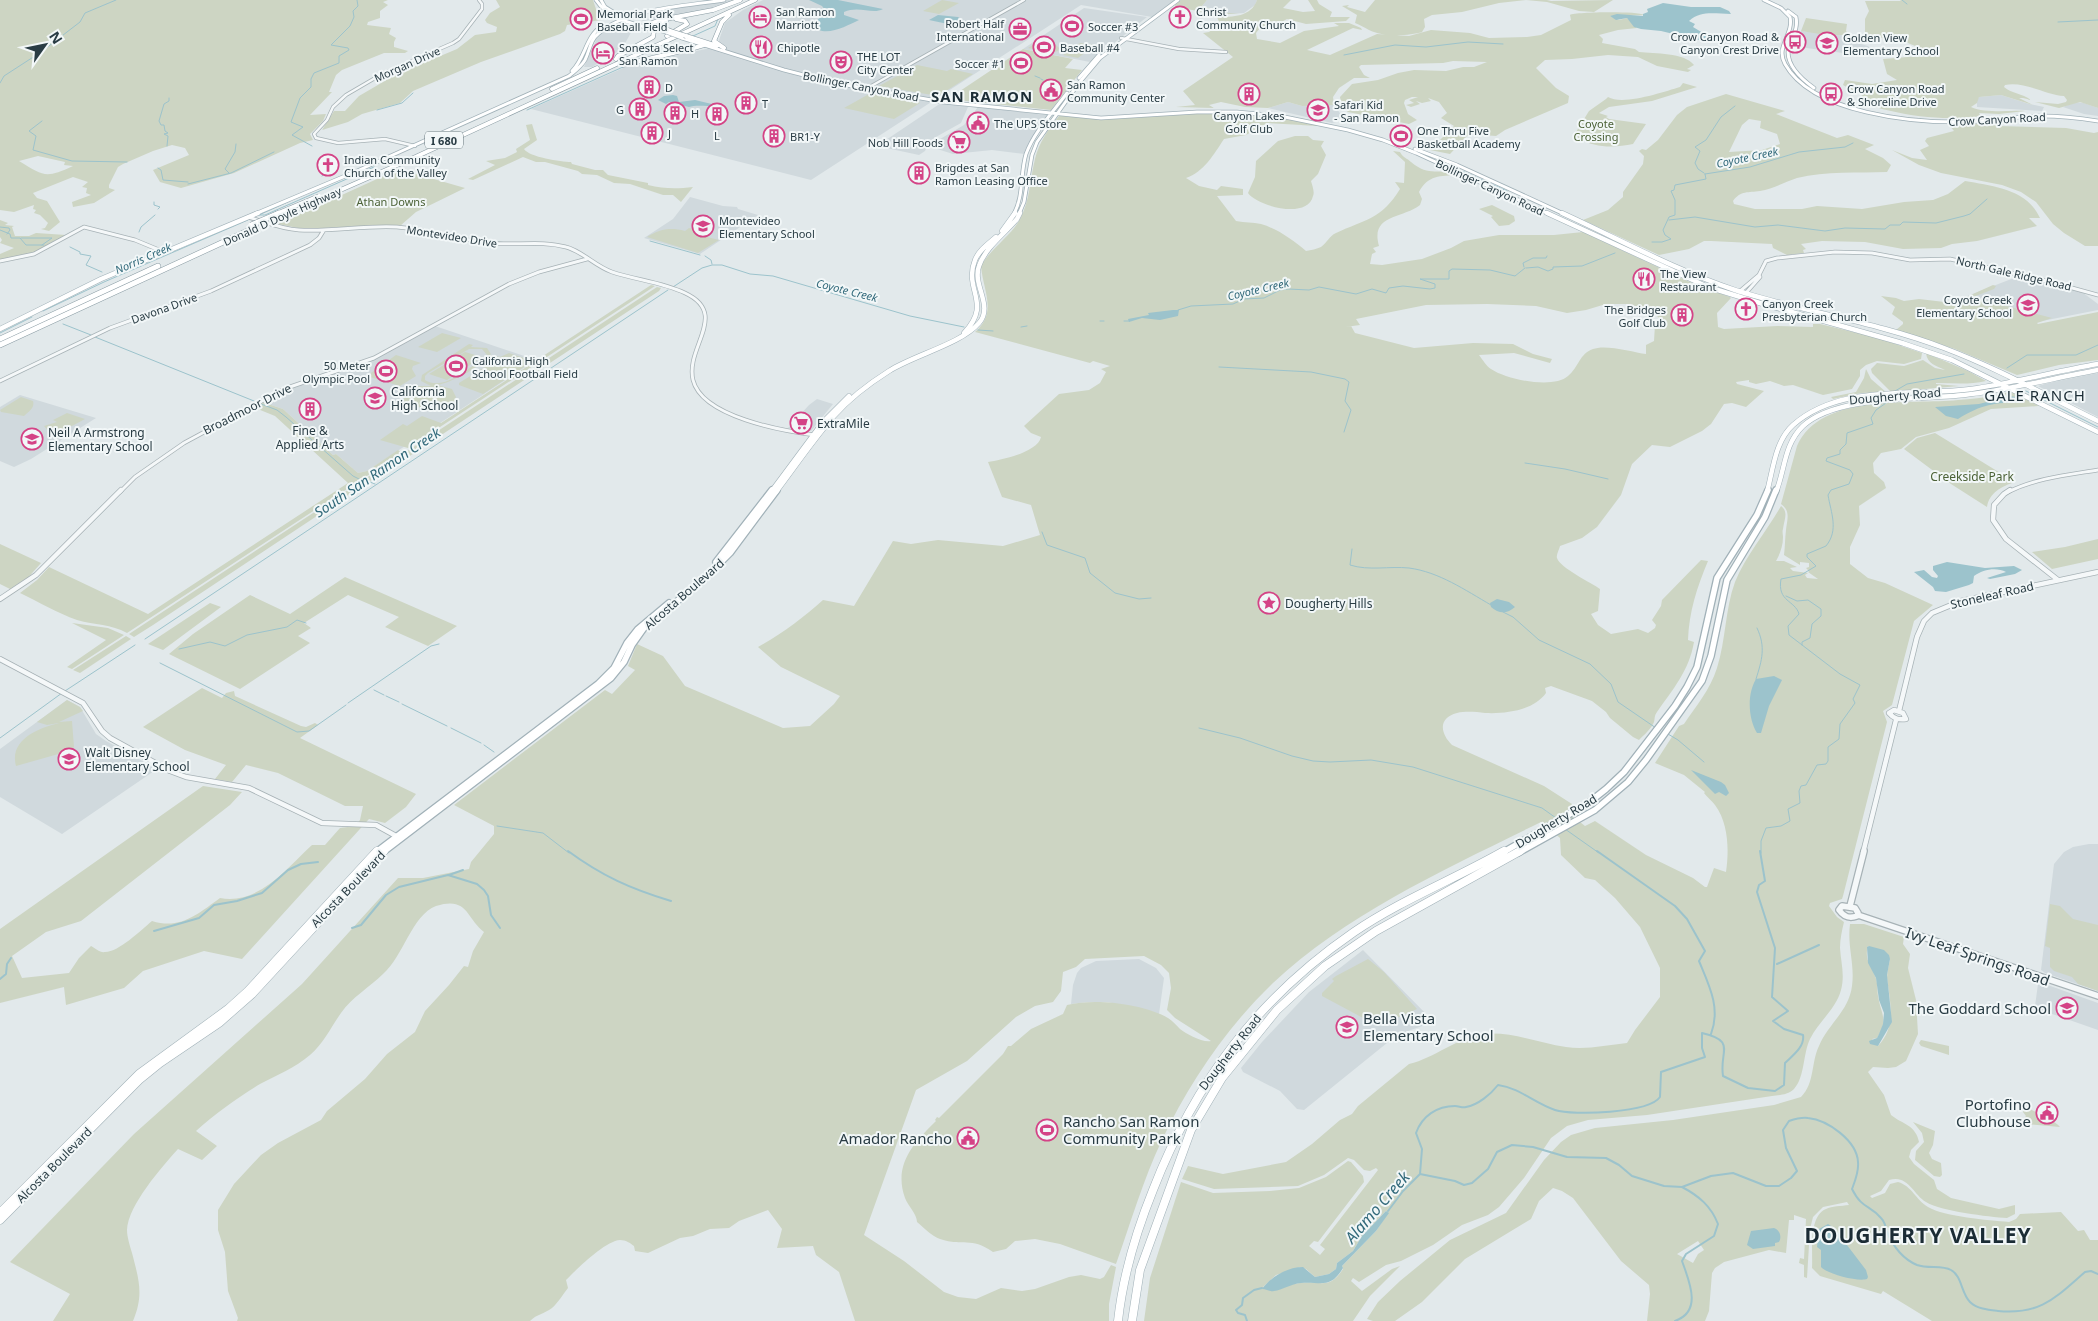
<svg xmlns="http://www.w3.org/2000/svg" width="2098" height="1321" font-family="'Noto Sans',sans-serif">
  <style>
    .built { fill: #d0d9dd }
    .green { fill: #cdd5c3; fill-rule: evenodd }
    .water { fill: #9cc3cc }
    .lines { fill: none; stroke-linecap: round; stroke-linejoin: round }
    .stream-far1 { stroke: #9cc3cc; stroke-width: 1 }
    .stream { stroke: #9cc3cc; stroke-width: 2 }
    .minor-far3-casing { stroke: #a7b2b6; stroke-width: 4 }
    .minor-far2-casing { stroke: #a7b2b6; stroke-width: 4.5 }
    .minor-far1-casing { stroke: #a7b2b6; stroke-width: 6 }
    .minor-casing { stroke: #a7b2b6; stroke-width: 8 }
    .major-far3-casing { stroke: #a1b1b8; stroke-width: 4.5 }
    .major-far2-casing { stroke: #a1b1b8; stroke-width: 5.5 }
    .major-far1-casing { stroke: #a1b1b8; stroke-width: 8 }
    .major-casing { stroke: #a1b1b8; stroke-width: 9 }
    .highway-far1-casing { stroke: #899ba3; stroke-width: 5 }
    .highway-casing { stroke: #899ba3; stroke-width: 6 }
    .minor-far3 { stroke: #f5f8f9; stroke-width: 2.5 }
    .minor-far2 { stroke: #f5f8f9; stroke-width: 3 }
    .minor-far1 { stroke: #f5f8f9; stroke-width: 4.5 }
    .minor { stroke: #f5f8f9; stroke-width: 5.5 }
    .major-far3 { stroke: #fff; stroke-width: 3 }
    .major-far2 { stroke: #fff; stroke-width: 4.5 }
    .major-far1 { stroke: #fff; stroke-width: 5.5 }
    .major { stroke: #fff; stroke-width: 8 }
    .highway-far1 { stroke: #fff; stroke-width: 4 }
    .highway { stroke: #fff; stroke-width: 5 }
    .major-bridge-casing { stroke: #a1b1b8; stroke-width: 4.5; stroke-linecap: butt }
    .highway-bridge-far1-casing { stroke: #899ba3; stroke-width: 5; stroke-linecap: butt }
    .highway-bridge-casing { stroke: #899ba3; stroke-width: 6; stroke-linecap: butt }
    .major-bridge { stroke: #fff; stroke-width: 3 }
    .highway-bridge-far1 { stroke: #fff; stroke-width: 4 }
    .highway-bridge { stroke: #fff; stroke-width: 5 }
    .labels { text-anchor: middle; dominant-baseline: central; stroke-width: 4; stroke-linejoin: round; paint-order: stroke }
    .far-poi-label { font-size: 11px; fill: #293c44; stroke: #f2f7f8; text-anchor: start }
    .far-street-label { font-size: 11px; fill: #293c44; stroke: #f2f7f8 }
    .far-park-label { font-size: 11px; fill: #4b6136; stroke: #f2f7f8 }
    .shield { fill: #f2f7f8; stroke: #65747a; stroke-width: 1 }
    .shield-label { font-size: 11px; font-weight: bold; fill: #293c44 }
    .far-water-label { font-size: 11px; font-style: italic; fill: #31697a; stroke: #f2f7f8 }
    .poi-label { font-size: 12px; fill: #293c44; stroke: #f2f7f8; text-anchor: start }
    .street-label { font-size: 12px; fill: #293c44; stroke: #f2f7f8 }
    .park-label { font-size: 12px; fill: #4b6136; stroke: #f2f7f8 }
    .water-label { font-size: 14px; font-style: italic; fill: #31697a; stroke: #f2f7f8 }
    .far-district-label { font-size: 15px; font-weight: bold; letter-spacing: 1px; fill: #1b2c35; stroke: #f2f7f8 }
    .quarter-label { font-size: 15px; letter-spacing: 1px; fill: #1b2c35; stroke: #f2f7f8 }
    .near-street-label { font-size: 15px; fill: #293c44; stroke: #f2f7f8 }
    .near-poi-label { font-size: 15px; fill: #293c44; stroke: #f2f7f8; text-anchor: end }
    .near-water-label { font-size: 16px; font-style: italic; fill: #31697a; stroke: #f2f7f8 }
    .near-district-label { font-size: 21px; font-weight: bold; letter-spacing: 1px; fill: #1b2c35; stroke: #f2f7f8 }
  </style>
  <rect width="100%" height="100%" fill="#e2e9eb"/>
  <path class="built" d="M725,0h11l-26,9 -20,4 -47,8 -5,-3 3,-3 16,-4z
    M763,0h412l-23,17 -71,-12 -270,175 -280,-71 99,-44 76,-16 12,-6 7,-20 18,-13z
    M1207,0h50l-2,5 -11,8 -15,1 -27,-8z
    M1084,8l63,9 -57,45 -67,-13z
    M622,22l13,3 -13,24 -30,18h-8l13,-29 6,-7z
    M1801,31l40,4 10,6 17,5 2,2 -4,1 8,4h-31l-51,-7 4,-3z
    M2001,95l28,9 15,3 -2,4 -65,-4v-8l2,-2z
    M1288,102l14,4 32,-1 8,11 -6,6 -4,1 -64,-15z
    M2075,102l9,1 14,5v8l-14,-2 -21,-7z
    M941,103l27,4 -7,16 -27,15 -5,5 -4,8 -6,4 -42,-9z
    M978,107l68,8h2l-23,39 -33,-4 -39,4 -19,-6 -1,-2 2,-4 29,-17z
    M690,197l33,9 14,1 1,2 20,6 -58,39 -56,-16 29,-19z
    M2019,276l63,16 16,12v6l-116,23 -3,-1 -21,-27 -6,-3z
    M435,326l101,34 -169,111 -9,2 -22,-19 -3,1 -50,-46 -21,-7 33,-16 68,-21z
    M2098,373v44l-60,-31 10,-3z
    M20,395l76,23 -65,41 -17,8 -14,-6v-54z
    M817,399l16,5 -22,27 -23,-3 21,-23z
    M67,700l13,7 16,27 10,7 51,28 -95,65 -62,-37v-48z
    M2089,844h9v147l-53,-18 -4,-3 13,-106 10,-12 9,-5z
    M1363,950l71,72 -29,10 -18,11 -83,67 -7,-1 -17,-18 -37,-19 -2,-4 21,-26 47,-50z
    M1139,959l17,9 8,10 -5,36 -51,-12h-21l-16,2 2,-19 4,-12 4,-5 15,-7z
    M2042,983l56,20v27l-60,-21 -3,-3 3,-22z"/>
  <path class="green" d="M0,0h388l-5,2 5,3 -8,6v7l-12,4 -1,3 24,3 -2,6 7,4 -2,4v5l14,4 -3,2h-21l-42,17 -6,5 -7,17h3l-22,23 16,-1 -3,7 -13,13 3,6 -13,3 -66,30 -53,15 -21,-6 -7,-12 36,-15 -4,-7 -13,-3 -19,6 -30,13 -5,3 -9,18v3l6,2 -21,13 -21,4 -1,-5 19,-7 -5,-2 1,-5 -5,-1 6,-5 -15,-5 -40,16 4,5 10,3 13,21 -11,9 -8,-2 4,-1 3,-5 -8,-8 -6,-2 2,-3 -3,-1 1,-4 -20,7 -14,-2zM38,156l27,6 -1,3 9,1c-28,13 -29,10 -54,-5z
    M496,0h97l3,9 14,7 -2,3 -41,6 -2,6 -5,3 -79,28 -68,29 -13,12 -38,11 -14,8 -26,8 12,-19h11l14,-15 36,-21 62,-26 18,-14 21,-3 1,-5 -10,-4 -2,-3 5,-7 10,-6z
    M942,0l17,3 -20,11 -16,-3z
    M1181,0h26l-5,6 22,7h15l-20,2 -43,-8 -1,-2z
    M1257,0h34l-8,8 20,4 12,-1 -7,-11h9l2,4 13,8 -2,5h20l-4,4 -40,3 -19,-5 -13,7 -14,2 -4,5 1,6 23,4 24,-12 35,-5 -5,-3h15l12,5 1,2 -9,-2 -46,22 23,5 47,-21 32,2 22,-6 39,3 19,5 38,-1 14,-2 30,-15 -1,-5c5,-3 68,-4 74,0l-34,1 9,4 8,-2 10,10 -19,2 -19,5 4,4 -1,4 33,6 4,3c16,2 45,0 55,13l-7,4 4,1 -3,2 -31,-6 -19,-9 -30,-2 -36,4 -27,1 -9,8 20,20 13,8 -1,7 -63,27 -9,6 -27,-2 -19,20 -20,-4 24,-24 -13,-8 6,-5 -8,-11 -11,-4 3,3 -9,2 -6,-2 4,3 -9,3 -5,-2 8,-2 -5,-3 9,-3h-6l-7,3 -1,3 4,11 9,6 -8,4 -61,-12 -6,-5 -2,-10 12,-13 26,-4 20,-7 16,-3 32,1 17,-4h11l13,-5 -34,-1 -10,2 -82,2 -2,2 5,8 6,3h-16l-15,10 -6,9 1,8 -32,1 -14,-4 -20,6 -23,-1 -24,-5 -12,3 5,3 -38,-1 19,-2 -12,-14 50,-34 -30,-24 6,-1 11,-8 -3,-7c16,0 34,0 40,-17z
    M1375,0h172l4,1 62,-1 -19,12 -15,-1 -32,-9 -21,-2 -27,3 -37,9 -30,3 -8,4 1,8 -3,5c-13,4 -40,5 -53,-2 -5,-3 -9,-5 -14,-7l2,-8 -15,-9 7,-1 -2,2 18,5z
    M1900,0h198v108l-18,-6 -21,6 -24,-6 23,2 8,-2 1,-2 -3,-4c-18,-1 -39,-15 -59,-11l-1,2c8,7 18,6 27,13l-8,-2h-4l14,7 -32,-10 -22,2 -2,6 -6,4c15,7 44,3 54,4l-26,3 -20,-1 2,3c-28,4 -62,2 -90,-5 -11,-2 -20,-6 -31,-9l-3,-2 6,-4 -20,-11 2,-5 27,4 25,-4 -10,-6 -4,-15 49,-4 -5,-4 -19,-8 -2,-2 -25,-3 -16,-4v-15l4,-8 -4,-10h36z
    M1806,18l41,6 -1,7 3,4h-23l-2,2 -5,-1 1,-2 -19,-3z
    M1042,39l11,3 6,6 -1,3 -7,2 -23,-5z
    M1080,43l15,2 -17,13 -15,-3z
    M1023,49l50,10 -8,9 17,2 -31,40 -103,-11z
    M917,65l30,6 4,-2 22,5 -35,22 -59,-10z
    M1683,83l14,4 -45,14 -43,6 -10,6 9,3 -2,1 3,2 37,5 -13,20c-19,4 -38,4 -55,-6l-2,-6 13,-21 17,-12 2,-2c15,9 55,-5 72,-10z
    M869,94l48,7 3,2 -26,16 -50,-11z
    M1726,94l52,15 7,2 -9,3 61,24 11,-3 26,10 -9,4 18,9 8,7 -4,7c-29,1 -61,-1 -90,6 -12,4 -24,11 -37,13 -12,2 -19,-1 -27,10l1,3 21,5h47l15,-3 45,3 42,-7 29,-2 15,-6 17,-13c28,5 62,8 75,37h-11l8,8 -60,15 -25,3 -11,4 -38,1 -38,-7 -43,-1 -21,3 5,5 -3,1 1,3 -17,2 -14,-7 -1,-4 -61,-3h-7l-15,8 -30,6 -76,-35 25,-10 15,-13v-5l20,-28 1,-8 -5,-5 3,-2 4,1 12,-10 19,-25 10,-8zM1749,119l12,2 -1,7 17,6 3,10 -18,6 -33,2 13,-27z
    M1204,112l77,5 39,9 -53,-3 -21,12 -22,4c-10,15 -20,33 -38,39l13,8 18,4 4,-4 22,3v6l-26,1 19,25c9,2 17,1 25,3 17,5 32,16 45,27 5,-1 11,-2 15,-4 6,-4 8,-11 15,-14 28,-13 46,-14 64,-44l-5,-7 9,1 1,-21 -12,-11 7,1c3,6 7,6 11,10 19,16 28,5 47,13 -18,1 -30,0 -39,17l3,7 -2,6c-18,14 -50,9 -41,41l-6,2 3,4 -4,2 -2,10 12,1 40,-6 29,-11 13,-7 35,-6h55l29,-3 111,52 36,13 1,1 -14,15 1,14 6,2 53,-3 36,1v-3h7l58,14 44,15 -1,6 -17,5 -27,-3 -11,4 -6,5v6l-8,13 -29,6 -30,-10 -9,1 -14,-5 -14,3 -7,-2v-2l-13,2 1,2 27,7 -18,16 -14,-4 -8,1 -13,20 -9,7 -32,16 -18,-2 -20,19 -11,31 -24,32 -15,11 -22,8c-1,4 -4,9 -3,12 3,10 35,25 43,31l-2,22 -7,3 7,11 13,9 27,-5 10,4 7,-5 1,-3 -4,-5 9,-14 1,-6 39,-40 7,1c-11,26 -19,51 -20,79l6,2c-5,29 -21,47 -37,70 -3,4 -2,7 -3,10 -2,6 -11,14 -15,18l-6,-3 -23,-19 -4,-6 -14,-11 -41,-15 -6,2 1,5c-13,18 -41,21 -61,20 -9,-1 -19,-2 -28,0 -19,5 -17,20 -5,32l92,41 28,18 -1,3 -5,4 19,15 10,-5 51,34 47,23 12,9h2l7,-19 12,4c3,-21 3,-48 -11,-67 -3,-4 -8,-8 -11,-12l1,-1 -21,-17 -29,-12 24,-37 5,-2c12,-18 26,-34 33,-56 9,-28 8,-59 18,-86 11,-27 32,-51 46,-76 8,6 3,14 2,23 -1,2 0,6 0,8 0,9 -3,17 -7,24h8l13,6 -7,1 3,3 15,2 -3,2 2,3 11,1 -10,-7 1,-1 -3,-3 3,-1v-4l-9,-1v3l-16,-10c1,-8 1,-17 2,-25 1,-10 5,-19 -5,-26l16,-58c24,-54 115,-41 161,-46 13,-1 26,-2 38,-5 5,-1 11,-3 15,-3 9,1 20,10 28,14l-48,3 -42,19 -33,9 -15,12 -20,4 -8,10 1,10 10,9 2,6 -27,18 1,19 -10,22v17l18,14 17,5 48,22 -19,16 -22,84 -9,6 4,11 -44,174 -1,3 -12,4 -1,3 8,11 7,5c-2,8 -4,17 -4,26 1,15 5,27 1,42 -5,19 -22,31 -31,49 -7,14 -5,38 -16,50 -6,6 -15,6 -22,7l-125,19 -59,5 -21,6 -16,12 -27,40 -25,29 -11,8 -26,10 -29,20 -32,16 -15,4 -27,17 -6,-4 -2,3 11,10 30,-22 8,-3 -30,30 -17,25h-209l6,-43 31,-96 32,11 57,-2 29,-3 27,-11 22,-16 3,1 12,14 1,6 -46,60 -4,-1 -5,5 11,9 5,-6 -5,-4 58,-75 -2,-2 -6,3 -6,-1 -10,-10 -6,-2 -24,17 -26,11 -84,3 -32,-10 6,-13 35,8 63,-12 26,-18 28,-24 12,-6 6,-8 51,-42c26,-6 47,-26 74,-30 28,-3 56,9 83,13 20,3 41,-2 61,-4l8,-13 25,-33v-29l-20,-41 -25,-29 -20,-18 -10,-2 -24,-23 -1,-17 -19,-16c-91,45 -194,91 -268,161 -46,44 -84,100 -111,157 -19,40 -31,82 -46,124l-56,-20 -25,-5 -20,2 -9,8 -13,3c-23,-16 -29,-5 -53,-13 -8,-3 -16,-11 -23,-17 0,-8 -9,-16 -12,-24 -12,-34 9,-55 31,-77l-1,-1 2,-3 2,1 64,-64 5,-8h3l20,-17 32,-15 4,-9c29,-7 76,-1 101,13 5,3 8,7 12,11 6,5 23,14 31,12l-36,-23 -8,-8 4,-22 -2,-15 -8,-8 -17,-9 -59,3 -9,8 -13,5 -2,19 -8,11 -18,4 -19,11 -49,44 -51,29 -52,145 40,26 40,31 14,5 18,2 25,-11 21,3 13,-2 34,-12 12,-2 19,4 4,-2 7,-12 5,2 -7,37v17h-254l-16,-49 -23,-17 -3,-9 -36,2 5,-19 -14,-19 -29,11 -10,7 -19,1 -17,7 -13,2 -32,15 -13,-2 -1,-5c-4,-3 -8,-6 -14,-6 -15,1 -43,29 -54,40l2,8c-5,6 -10,15 -16,20 -8,6 -15,6 -22,13h-293l1,-3 -10,-27 -3,-39 -7,-22v-20l16,-26 27,-29 17,-12 43,-23 6,-9 38,-32 22,-25 28,-22 10,-21 24,-26 15,-19 4,1 5,-16 11,-19c-18,-14 -16,-36 -48,-26 -24,9 -33,51 -53,68 -13,13 -31,23 -42,39 -10,14 -17,30 -31,42 -15,13 -33,20 -50,29 -23,14 -44,29 -64,47l21,15 -15,14 -24,-11c-16,18 -50,56 -51,81 0,7 3,16 5,23 7,27 12,42 1,68h-80l17,-27 -60,-32 124,-128 168,-150 96,-106h25l46,-9 2,-7 23,-28v-8l-40,-21 151,-115 7,4 23,-24 -7,-4 9,-22 26,12 22,30 98,42 27,-2 24,-22 6,-8 -59,-29 -23,-20c25,-14 45,-29 65,-47l31,6 39,-65 18,3 27,-4 65,6 37,-11 -9,-30 -29,-8 -14,-35c14,-2 50,-10 53,-25l-10,-4 -7,-7 35,-32 30,-4 11,-7 6,-11 -5,-3 9,-3 -17,-5 -3,2 -115,-31c23,-20 8,-41 6,-66 10,-18 30,-30 39,-47 10,-18 10,-40 15,-60 4,-16 13,-30 24,-43l71,2zM1487,304l49,2 31,7 19,-3 20,-6h21l34,8 -4,4 4,4 -6,5 -1,16 -8,4v9c-13,-2 -41,-10 -53,-5 -14,5 -14,18 -25,27 -14,13 -61,4 -77,-7 -5,-3 -8,-9 -12,-14l35,-2 36,10 2,-4 -19,-5 -20,-10 -40,-1 -59,5 -59,-15 -4,-7 -6,1 15,-2 -4,-6 70,-14zM1386,1211l2,2 -12,18 -34,35 1,3c-14,22 -23,11 -43,14 -8,1 -19,4 -27,8l-10,-4 13,-12 24,-8 6,2 9,8 14,-3 7,-5 1,-6 16,-12 9,-15z
    M1992,123l7,3 67,2 28,5 4,-1v114h-13l-21,-13 -11,-9 -17,-22 -15,-10 -19,-7 -61,-12 -22,-8 -27,-15 20,8 15,2 -7,-10 9,-4 -4,-5 2,-3 27,-7 -5,-6z
    M532,124l5,16 -13,9c5,8 37,13 47,13l1,2 23,6h8l5,5 40,8v2c16,4 29,4 45,2l-12,15 -8,-7h-10l-33,-11 -16,-1 -17,-8 -15,-1 -4,-3 -33,-9h-9l-13,-5 -50,23 -5,-1 27,-14 -9,-4 19,-3 12,-6 -1,-3 14,-9 -4,-15z
    M1295,136h13l5,4 11,1 -3,5 5,9 -8,19 -7,7c1,4 4,11 2,15 -5,24 -56,10 -65,-3l7,-16 1,-16 22,-20z
    M399,169l66,19 -49,24 -16,14h-36l-61,3 -25,-5z
    M1492,205l22,11 1,5 -6,4 -10,1 -8,-9 2,-1 -14,-7z
    M0,220l8,3 -3,2 9,1 -2,1 3,9h14l7,-3 30,2 -30,17 -36,8v-6l14,-6 -14,-5 2,-3 -2,-3z
    M703,226l3,2 -8,2 1,2 -4,2 24,6 -21,13 -51,-16c13,-8 23,-10 38,-6l4,-3 8,2z
    M651,285l4,1 -247,162 -28,-8 23,-16 4,2 15,-10 19,7z
    M1993,285l3,1 -2,3 -21,8 79,21 -15,5 1,1 60,-12v48l-39,5 -42,10 -62,-26 -59,-19 7,-6v-2l-11,-8 3,-7 -14,-11 15,2 8,3 15,-2 34,4z
    M657,287l4,1 -2,3 -35,23 -237,157 -17,10 -6,-1 4,2 -215,143 -19,12 -5,-3z
    M442,333l19,5 -24,14 -19,-5z
    M469,344l4,1 -2,2 16,1 4,6c-8,12 -40,29 -54,31l15,4 4,8 -2,6 -50,6v-21l3,-2h24l-10,-5 1,-6zM469,349h13l5,6 -4,4c-15,9 -40,33 -58,21v-4l3,-3z
    M465,352l17,5 -35,23 -18,-6z
    M509,353l24,8 -50,33 -24,-9v-2l39,-24 -8,1 1,-5 9,2z
    M1926,353l42,18 18,10c-17,4 -33,2 -50,2v1l23,2 -68,6 -19,-19 -1,-4 6,-6 27,3 19,-6 12,8 10,2c-8,-4 -18,-6 -19,-17z
    M396,355l25,8 -8,3 -1,3 4,7 -16,10 -30,-9 -2,-2z
    M1866,369l5,10 15,13 -25,1 -28,6 -2,-2 25,-5 8,-14z
    M21,397l12,4c2,7 -4,10 -9,15l-23,-4 -1,-2z
    M262,402l21,7 50,46 3,-1 22,19 9,-2 31,-21 4,3 -275,180c-16,-9 -32,-8 -50,-13 -20,-7 -38,-18 -57,-27l17,-13 12,-13 99,47 200,-131 -73,-67 -22,-9z
    M67,413l18,6 -13,7h-3l2,3 -21,4 -6,-7 13,-4 -4,-2z
    M1935,433l80,49c-13,4 -26,11 -28,25l-36,-23 -47,-35 13,-11z
    M2098,539v20l-46,10 -20,-17 33,-5z
    M0,544l41,19 -15,17 -14,10 -12,-6z
    M345,577l112,49 -29,20 -43,-19 14,-10 -51,-22 -44,28 7,5 -13,8 12,7 -70,46 -71,-35 24,-20 57,-39 40,19z
    M210,603l11,4 -58,43 -15,-6z
    M72,623l36,5 16,7 -52,34 -5,-2 39,-27z
    M126,636l5,3 -51,34 -7,-3z
    M202,688l20,10 4,-5 8,-2 1,5 66,30 5,1 9,-4 3,2 -18,13 116,56 -10,13 -21,16 -16,-4 -127,140 -38,-8 -61,20 -19,17 -58,17 -2,-18 -64,16v-74l203,-143 39,6 -12,13 -149,116 -35,11 -34,24 10,22 47,-5 10,-15 12,-12c4,2 9,7 14,6 14,0 36,-22 47,-31 28,9 46,-7 68,-23 39,7 66,-29 92,-53h13l15,-17 15,-2 5,-6 3,-14h-18l-67,-33 -32,-8 -14,17 -17,-3 11,-14 -41,-15 -42,-23z
    M67,700l13,7 3,4 -24,11 13,-1 2,26 -5,4 -53,15c-7,-26 22,-38 43,-43l-12,2 -10,-3z
    M2050,904l10,2 13,13 25,6v66l-20,-7 -6,-7 -18,-6 -4,-4v-19l-5,-2z
    M1850,924h14l40,13 -1,7 7,10 -2,14 8,32 2,34 -12,27 -10,6 -8,1 -15,-1 -5,5 16,23 7,20c11,9 25,10 28,27l-8,8 -2,7 5,7 20,16 3,9 14,9 48,11 16,-4v9l-8,4c-18,-1 -67,-7 -81,-16 -13,-8 -18,-28 -37,-22l-8,11 -11,5 2,2 13,-5 5,-9 8,-2c14,4 18,18 30,25 17,10 60,13 81,15l7,-3 4,-5 41,-2 17,19 6,-1 6,10h8v81h-166l-49,-30 -2,3 -61,-18 -8,-8c1,-15 -4,-52 14,-59 6,-3 15,-3 23,-4l-2,-3 -24,5 -10,10 -3,12 -3,49 -3,-1v-12l-5,-2 1,-5 4,1 2,-40 -12,-4v5h-5l-3,33 -17,-3 -45,12 -9,6 -3,5 -3,38 -4,10h-58l3,-27 -1,-9 -28,-24 -48,-63 -11,-7 -9,-3 -14,13 -8,18 -66,40 -43,43 -27,19h-22l-6,-2 11,-17 22,-21 50,-41 56,-27 38,-53 17,-18 10,-7 24,-7 78,-8 101,-15 27,-8c14,-14 10,-35 18,-51 9,-22 30,-35 33,-60 3,-22 -5,-40 -2,-62zM1868,946l22,13c-1,6 -3,13 -3,19 3,25 10,48 -9,68l-6,-7 5,-1c12,-19 4,-23 1,-42 -1,-6 0,-14 -3,-20 -4,-11 -11,-16 -7,-30zM1698,1241l6,9 -6,4 -5,9 -16,-9z
    M1368,959l16,13 33,37 -39,17 -56,-30v-3l12,-12 -2,-2 4,-3z
    M1921,1040l28,6v9l-28,-9 -2,-3z
    M2024,1108h4c8,4 29,14 32,19l-35,-3 -2,-4 3,-4 -3,-4z
    M1913,1122l22,9 -2,14 -4,8 3,6 9,4 1,12 -2,2 -6,-1 -19,-16 1,-9 8,-9 -2,-9z"/>
  <path class="water" d="M809,0h29l45,9c-11,6 -24,-4 -39,3v3l15,5c-13,6 -35,19 -47,5l13,-12v-3l-3,-4z
    M1663,3l28,4h29l9,4 2,3c-16,0 -30,-4 -42,7l6,3 -2,3 10,6 30,8h-30l-42,-10 -20,-2 -7,-2 -7,-9 -11,2 -6,-4 7,-2 26,2v-2l5,-2 -1,-3z
    M938,15l20,2 9,6 -5,4 -33,-7z
    M673,95l4,1 2,6 16,-2 25,6c-8,1 -24,-2 -31,1l-20,-5 -3,2 -8,-4 6,-4z
    M1173,310h6l-1,6 -18,4 -18,-2 -13,4 -1,-3 21,-4 -1,-2z
    M2010,396l6,1 6,5c-28,1 -40,2 -64,17l-12,-3 -11,-9 44,-3z
    M1947,562l38,6 29,-2 8,4 -7,4 -25,5 -3,-1 19,-6c-9,-5 -23,-3 -32,4l-1,7 -4,2 -23,7 -11,-1 -2,-4 -19,-15 10,-2 8,7 5,1 1,-2 -5,-6v-4z
    M1497,599l12,3 6,5c-8,7 -16,7 -24,0l-1,-4z
    M1774,676l8,4 -13,26 -8,27h-4c-9,-15 -10,-39 -1,-54z
    M1691,770l30,12 4,3 4,8 -3,3 -7,-4 -4,2z
    M1869,946l15,4 5,5 1,4 -3,16 5,47 -14,24 -8,-2 -1,-3 8,-3 2,-4 4,-10 1,-11 -5,-13 -3,-22 -8,-15 -1,-16z
    M1386,1211l3,2 -13,18 -34,35 1,2c-13,22 -23,13 -42,15 -10,1 -19,7 -27,8 -4,1 -8,-2 -12,-2 9,-12 25,-22 41,-22l12,10 14,-3 7,-5 1,-6 16,-12 9,-15z
    M1828,1224l6,4 32,42 2,7 -1,2c-9,3 -40,-5 -46,-12v-17l-4,-3 2,-18z
    M1774,1228c6,2 8,9 5,14l-4,1v3l-22,3 -6,-4 4,-14z"/>
  <g class="lines">
    <path class="stream-far1" d="M1902,0l5,4
      M2058,22l40,-2
      M693,36l22,-10 3,-7
      M1344,55l51,-10 31,2 42,-5 35,2
      M1035,76l5,2
      M1041,79l2,1
      M0,83l4,-7 37,-24 39,-30 5,-9 31,-13
      M377,110l25,-7 11,-10
      M527,110l96,-43
      M42,121l-13,10 7,5 -3,14 39,11 55,1
      M167,146l1,-10 -4,-2 4,-1 -3,-2 -1,-6h-3l-2,-4 5,-17 5,-3v-3
      M312,146l-20,-11 11,-8 -12,-5 9,-24 11,-11v-8l3,-6 25,-10v-7l10,-6 -1,-2 -17,-3 19,-19 4,-9 -1,-6 5,-5 -1,-6
      M1453,167l54,24
      M158,168l3,2 2,10 25,2
      M229,173l-4,-4 10,-17 1,-8
      M1704,173l-6,-4 -3,-6 5,-12 -5,-4 11,-7 15,-23 14,-11
      M1705,174l45,-7 49,-15 46,-5 8,-4
      M322,176l4,-3v-5l7,-7
      M188,184l43,-11 43,-21
      M154,202v3l6,2 -2,2
      M259,215h6l109,-48
      M259,215l31,-14
      M1669,220l26,-3 60,10 23,-2 47,6 20,-3 40,1 5,-4h10l3,-3 33,1 28,-7 6,-2 17,-15
      M0,227l9,1 1,2 -3,4
      M0,230l10,4 1,4h9l6,7h18
      M139,232l2,-5 14,-12
      M21,238h31l-10,7
      M650,241l50,14
      M1652,242h10l9,-3 -6,-4 -2,-5 6,-13 6,-2v-15l-4,-9 3,-1 1,-5 31,-6 -1,-5
      M70,247l10,5v2l11,2 -5,9 16,7
      M705,256l6,4 1,4
      M1524,267l-1,-4 10,-5h13l1,-2
      M1526,268l12,-1 10,4 5,-2v-2l29,-1 33,-13
      M673,287l29,-19 10,-3h10l28,9 23,2 137,40 54,11
      M1178,310l13,-4 42,-2 11,-5 20,-1 16,-8 8,-1 21,1 10,-3 37,7 16,-5 14,4 3,-5 14,-2 27,3 5,-1v-4l-15,-5h29v-8l3,-2 38,1 25,6 10,-8
      M43,311l61,-29 144,-62
      M1100,321h4
      M1124,321h5
      M63,324l28,11
      M1021,327l6,-1
      M978,330l15,1
      M0,333l32,-16
      M95,337l159,64
      M1219,367l92,5 34,7 4,3 -4,19 6,9 -7,22
      M2007,368l20,-13h49l22,-10
      M1895,391l12,-7 57,-10
      M2026,391l72,36
      M261,404l16,6 9,7 67,59 6,3
      M1525,463l40,6 43,10
      M365,480l10,4
      M1042,532l5,13 38,13 5,15 25,20 24,6 12,-1
      M1352,549l-2,16c19,6 39,1 59,3 30,4 56,22 82,37
      M1786,596l11,5 11,-1 13,9v7l-9,8 -2,14 -8,4v3
      M1503,612l10,5 26,23 51,24 21,20 7,18 38,26
      M145,639l523,-349
      M179,649l31,-7 15,4 22,-11 40,-8 10,-7 9,3
      M160,663l137,69 12,-1 37,-26
      M1756,679c6,-19 10,-32 1,-51
      M374,690l10,5
      M65,691l70,-46
      M386,696l13,6
      M348,703l83,-57 8,-2
      M402,704l45,22
      M451,728l30,15
      M1199,728l41,10 52,18 21,5 17,1 41,-2 42,7 129,41 14,10
      M1668,734l10,6 26,22
      M0,738l62,-45
      M484,745l10,7
      M497,826l46,7 26,20
      M1565,829l34,24
      M1761,853v-12l5,-13 15,-2 9,-5 -2,-12 12,-6 -1,-12 2,-5 5,-1 11,-20 9,-1 2,-3v-14l11,-8 1,-15 15,-21 -2,-4 7,-14 -20,-11 -51,-39 -1,-9 11,-12c-4,-14 -22,-12 -18,-35l20,-4 15,-9 -9,-9v-3l19,-8c13,-16 5,-33 2,-51l3,-5 18,-6 4,-10 -3,-4 -24,-9 1,-3 13,-4v-4l6,-6 1,-11 26,-9 -2,-6 5,-8 13,-9"/>
    <path class="stream" d="M568,851c34,25 63,38 103,50
      M1597,851l78,55 12,13 18,32 -6,10c10,24 22,47 12,73
      M449,875l14,-5
      M352,928l9,-3 25,-30 13,-8 49,-12 29,9 7,6 4,6 3,19 9,13
      M154,931l45,-13 15,-13 23,-4 25,-8 26,-23 13,-6 17,-2
      M1777,964l42,-19
      M0,979l6,-5 1,-10 4,-6
      M1420,1174l2,-25 -6,-16c6,-17 21,-27 39,-27 4,0 7,2 11,1 12,-2 25,-13 32,-22 22,3 36,18 57,25 18,6 94,3 105,-13l1,-25 44,-15 -3,-9v-15c35,8 17,18 21,43l25,12 27,3 9,-6 1,-22c7,-7 20,-16 18,-28l-19,-6 -11,-8 15,-10 -16,-14 3,-49 -18,-56 2,-7 6,-4 -5,-30
      M1388,1211l15,-20 17,-17 35,7 9,4 8,-2 16,-14 9,-17 15,-7 21,2 34,10 39,1 13,7 13,11 32,10 18,1 29,-11 22,-3 33,13h13l12,-8 6,-7 -11,-23 -3,-18 6,-9c6,-2 12,-4 19,-3 20,2 49,23 50,44 1,10 -3,19 -6,27 10,20 18,16 29,29 3,3 5,9 6,14 6,14 16,27 30,33 11,4 25,0 34,5 11,6 10,23 19,32 7,7 19,8 28,9 43,4 57,-13 87,-39l6,-1 7,3
      M1247,1321l-2,-6 -7,-2 -2,-3 6,-5 1,-7 11,-8 8,-2
      M1675,1321c28,-10 14,-40 7,-60l4,-7 28,-18 4,-12c-7,-18 -19,-28 -36,-37"/>
    <g class="minor-far3-casing">
      <path id="minor-far3" d="M1121,38l58,11 47,3
        M866,89l158,-89
        M415,146l-30,-7 -47,4 -22,-5 -2,-4 13,-14 6,-13 13,-12 36,-21 71,-31 6,-4 23,-30v-5l-3,-4"/>
    </g>
    <g class="minor-far2-casing">
      <path id="minor-far2" d="M248,217c17,5 33,12 51,13 33,2 65,-5 98,-3 32,3 62,13 93,16 25,3 51,-3 76,4 16,4 29,19 46,25 24,8 50,10 73,21 45,21 0,54 8,87 9,37 90,51 122,55
        M0,261l34,-7 50,-27 51,13 29,12
        M1739,292l20,-17
        M1745,294l15,-17 -1,-2 7,-14 11,-3 58,-6 37,1 38,7 40,-1 93,21 55,15
        M0,381l110,-53 101,-37 99,-46 9,-7 5,-8
        M120,492l15,-15 49,-34 100,-54 90,-31 135,-74 30,-12 48,-13
        M2008,492c28,-14 59,-17 90,-22"/>
    </g>
    <g class="minor-far1-casing">
      <path id="minor-far1" d="M2010,490l-6,4 -10,11 -1,15 13,19 52,41
        M0,599l36,-24 85,-85
        M0,659l83,44 19,28 8,7 60,33 16,6 63,11 73,35 54,2 20,11
        M1894,710l9,3 3,6c-7,1 -12,0 -17,-6z
        M1899,711l18,-74 7,-16 8,-8 29,-12 137,-29
        M1863,853l33,-133"/>
    </g>
    <g class="minor-casing">
      <path id="minor" d="M1842,906l13,2 3,5 -1,3c-8,3 -13,1 -18,-6z
        M1850,906l14,-55
        M1858,915l240,81"/>
    </g>
    <g class="major-far3-casing">
      <path id="major-far3" d="M596,0c14,22 47,26 70,32
        M601,0l4,7 8,5
        M1764,0l17,8 9,9c4,17 -15,30 -5,47 28,50 129,59 181,58 25,-1 50,-6 75,-6 19,0 38,2 57,5
        M1788,11l8,6c2,11 -2,16 -6,26 -8,19 10,35 24,45
        M682,38l102,32 51,13 108,19 158,16 96,-6h40l43,4 68,14 35,10 33,13 133,61
        M572,71c14,-14 13,-34 30,-45
        M1079,78l20,-23
        M1415,149l42,16 107,49
        M255,214l102,-43 212,-95c6,-5 12,-9 16,-16 5,-10 5,-20 14,-27 29,-25 88,-27 125,-33
        M1014,214c10,-19 6,-40 12,-60 8,-22 27,-42 41,-61
        M1019,214l5,-12 8,-47 5,-13 42,-59 21,-25 78,-58"/>
    </g>
    <g class="major-far2-casing">
      <path id="major-far2" d="M1547,213l161,74 55,17 139,39 50,17 146,72
        M1562,213c57,26 113,57 173,77 69,22 141,32 209,58 53,20 103,48 154,73
        M1002,231l13,-18
        M0,329l101,-50 157,-66
        M964,333c29,-30 -1,-43 11,-73 4,-10 13,-16 21,-23
        M771,492l52,-70 26,-26
        M776,492c19,-25 37,-52 58,-76 15,-17 36,-33 55,-45 25,-16 72,-27 90,-48 15,-17 -7,-38 0,-57 6,-18 26,-33 38,-47l3,-6
        M1767,492c6,-22 8,-51 26,-67 48,-42 120,-28 178,-36 43,-6 85,-18 127,-25
        M1776,492c9,-22 8,-48 27,-66 33,-31 117,-26 161,-31 45,-5 90,-17 134,-25"/>
    </g>
    <g class="major-far1-casing">
      <path id="major-far1" d="M716,562l56,-72
        M375,853l223,-169 16,-16 13,-25 11,-14 31,-26
        M382,853l229,-175 13,-16 8,-17 12,-17 58,-47 28,-28 47,-63
        M1502,853l85,-49 19,-15 18,-17 51,-66 12,-19 10,-20 20,-89 40,-63 11,-25
        M1518,853l77,-43 33,-28 18,-22 56,-79 9,-25 16,-76 38,-63 11,-27"/>
    </g>
    <g class="major-casing">
      <path id="major" d="M0,1213l139,-139 89,-65 20,-18 129,-140
        M0,1220l139,-140 21,-17 59,-40 33,-29 132,-143
        M1118,1321c5,-46 18,-89 35,-131 42,-108 105,-192 201,-258 47,-32 101,-53 150,-81
        M1132,1321l8,-51 51,-140 31,-52 55,-68 48,-44 51,-35 144,-80"/>
    </g>
    <g class="highway-far1-casing">
      <path id="highway-far1" d="M666,21l-7,4 11,6
        M644,26l16,-6 53,-10 27,-10
        M667,36l20,-12 -2,-3 -9,-2
        M686,36l31,10
        M724,48l-10,-7 8,-19 7,-7
        M616,59l2,-3 35,-19 1,-6 -10,-5
        M623,65l71,-17 10,-3v-3
        M552,89l45,-21
        M286,214l125,-55 344,-159"/>
    </g>
    <g class="highway-casing">
      <path id="highway" d="M275,219l14,-6
        M0,339l158,-73
        M0,345l256,-118"/>
    </g>
    <use href="#minor-far3" class="minor-far3"/>
    <use href="#minor-far2" class="minor-far2"/>
    <use href="#minor-far1" class="minor-far1"/>
    <use href="#minor" class="minor"/>
    <use href="#major-far3" class="major-far3"/>
    <use href="#major-far2" class="major-far2"/>
    <use href="#major-far1" class="major-far1"/>
    <use href="#major" class="major"/>
    <use href="#highway-far1" class="highway-far1"/>
    <use href="#highway" class="highway"/>
    <g class="major-bridge-casing">
      <path id="major-bridge" d="M666,32l16,6"/>
    </g>
    <g class="highway-bridge-far1-casing">
      <path id="highway-bridge-far1" d="M670,31l16,5
        M276,214l43,-18"/>
    </g>
    <g class="highway-bridge-casing">
      <path id="highway-bridge" d="M251,225l28,-12"/>
    </g>
    <use href="#major-bridge" class="major-bridge"/>
    <use href="#highway-bridge-far1" class="highway-bridge-far1"/>
    <use href="#highway-bridge" class="highway-bridge"/>
  </g>
  <defs>
    <g id="hotel-ring" transform="scale(1.125)"><circle r="9.5" fill="#f2f7f8" stroke="#d44386" stroke-width="1.5"/><path d="M-6-4.5h1.5V1H6V5H4.5V3h-9V5H-6ZM-4 0a1.8 1.8 0 1 1 3.6 0ZM.5 0V-2.5h3Q6-2.5 6 0Z" fill="#d44386"/></g>
    <g id="church-ring" transform="scale(1.125)"><circle r="9.5" fill="#f2f7f8" stroke="#d44386" stroke-width="1.5"/><path d="M-1.2-6h2.4v3.5h3.3v2.4h-3.3V6h-2.4V-.1h-3.3v-2.4h3.3Z" fill="#d44386"/></g>
    <g id="stadium-ring" transform="scale(1.125)"><circle r="9.5" fill="#f2f7f8" stroke="#d44386" stroke-width="1.5"/><path d="M0-5a6.5 5 0 1 0 0 10a6.5 5 0 1 0 0-10ZM-3.5-1.8h7v3.6h-7Z" fill="#d44386"/></g>
    <g id="office-ring" transform="scale(1.125)"><circle r="9.5" fill="#f2f7f8" stroke="#d44386" stroke-width="1.5"/><path d="M-6-3h4V-5.5h4V-3h4V5H-6ZM-1-4.5V-3h2v-1.5ZM-6 0V1H6V0Z" fill="#d44386"/></g>
    <g id="bus-ring" transform="scale(1.125)"><circle r="9.5" fill="#f2f7f8" stroke="#d44386" stroke-width="1.5"/><path d="M-5-6H5V4H4V6H2V4H-2V6H-4V4H-5ZM-3.5-4V0h7V-4ZM-3.5 1.2v1.5H-2V1.2ZM2 1.2v1.5H3.5V1.2Z" fill="#d44386"/></g>
    <g id="school-ring" transform="scale(1.125)"><circle r="9.5" fill="#f2f7f8" stroke="#d44386" stroke-width="1.5"/><path d="M0-5L7-2L0 1L-7-2ZM-4 1L0 2.5L4 1V4Q0 6-4 4Z" fill="#d44386"/></g>
    <g id="restaurant-ring" transform="scale(1.125)"><circle r="9.5" fill="#f2f7f8" stroke="#d44386" stroke-width="1.5"/><path d="M-5-6h1v4h1v-4h1v4h1v-4h1v5L-1.5 .5V6h-2V.5L-5-1ZM5-6V6H3V1.5H1.5Q1.5-4 5-6Z" fill="#d44386"/></g>
    <g id="theatre-ring" transform="scale(1.125)"><circle r="9.5" fill="#f2f7f8" stroke="#d44386" stroke-width="1.5"/><path d="M-5-5.5Q0-4 5-5.5V0Q5 5 0 6Q-5 5-5 0ZM-3.3-2.5H-1v1.5H-3.3ZM1-2.5H3.3v1.5H1ZM-2.8 1Q0 5.5 2.8 1Z" fill="#d44386"/></g>
    <g id="building-ring" transform="scale(1.125)"><circle r="9.5" fill="#f2f7f8" stroke="#d44386" stroke-width="1.5"/><path d="M-4-6H4V6H1V3H-1V6H-4ZM-2.5-4.3h1.7v1.8h-1.7ZM.8-4.3h1.7v1.8H.8ZM-2.5-1h1.7V.8h-1.7ZM.8-1h1.7V.8H.8Z" fill="#d44386"/></g>
    <g id="civic-ring" transform="scale(1.125)"><circle r="9.5" fill="#f2f7f8" stroke="#d44386" stroke-width="1.5"/><path d="M-.6-6.5H3V-4.5H.6V-3L4-1V1h2V6H-6V1h2V-1L-.6-3ZM-1.2 2.5V6h2.4V2.5Z" fill="#d44386"/></g>
    <g id="supermarket-ring" transform="scale(1.125)"><circle r="9.5" fill="#f2f7f8" stroke="#d44386" stroke-width="1.5"/><path d="M-6-5.5h2.5l.6 2H6L4.5 2H-2.5L-4.4-4H-6ZM-1.5 3.2a1.3 1.3 0 1 0 .1 0ZM3 3.2a1.3 1.3 0 1 0 .1 0Z" fill="#d44386"/></g>
    <g id="sight-ring" transform="scale(1.125)"><circle r="9.5" fill="#f2f7f8" stroke="#d44386" stroke-width="1.5"/><path d="M0-6L1.8-2.2L6-1.7L2.9 1.2L3.7 5.4L0 3.3L-3.7 5.4L-2.9 1.2L-6-1.7L-1.8-2.2Z" fill="#d44386"/></g>
  </defs>
  <g fill-rule="evenodd">
    <use href="#hotel-ring" x="760" y="17"/>
    <use href="#church-ring" x="1180" y="17"/>
    <use href="#stadium-ring" x="581" y="19"/>
    <use href="#stadium-ring" x="1072" y="26"/>
    <use href="#office-ring" x="1020" y="29"/>
    <use href="#bus-ring" x="1795" y="42"/>
    <use href="#school-ring" x="1827" y="43"/>
    <use href="#restaurant-ring" x="761" y="47"/>
    <use href="#stadium-ring" x="1044" y="47"/>
    <use href="#hotel-ring" x="603" y="53"/>
    <use href="#theatre-ring" x="841" y="62"/>
    <use href="#stadium-ring" x="1021" y="63"/>
    <use href="#building-ring" x="649" y="87"/>
    <use href="#civic-ring" x="1051" y="90"/>
    <use href="#building-ring" x="1249" y="94"/>
    <use href="#bus-ring" x="1831" y="94"/>
    <use href="#building-ring" x="746" y="103"/>
    <use href="#building-ring" x="640" y="109"/>
    <use href="#school-ring" x="1318" y="110"/>
    <use href="#building-ring" x="675" y="113"/>
    <use href="#building-ring" x="717" y="114"/>
    <use href="#civic-ring" x="978" y="123"/>
    <use href="#building-ring" x="652" y="133"/>
    <use href="#building-ring" x="774" y="136"/>
    <use href="#stadium-ring" x="1401" y="136"/>
    <use href="#supermarket-ring" x="959" y="142"/>
    <use href="#church-ring" x="328" y="165"/>
    <use href="#building-ring" x="919" y="173"/>
    <use href="#school-ring" x="703" y="226"/>
    <use href="#restaurant-ring" x="1644" y="279"/>
    <use href="#school-ring" x="2028" y="305"/>
    <use href="#church-ring" x="1746" y="309"/>
    <use href="#building-ring" x="1682" y="315"/>
    <use href="#stadium-ring" x="456" y="366"/>
    <use href="#stadium-ring" x="386" y="371"/>
    <use href="#school-ring" x="375" y="398"/>
    <use href="#building-ring" x="310" y="409"/>
    <use href="#supermarket-ring" x="801" y="423"/>
    <use href="#school-ring" x="32" y="439"/>
    <use href="#sight-ring" x="1269" y="603"/>
    <use href="#school-ring" x="69" y="759"/>
    <use href="#school-ring" x="2067" y="1008"/>
    <use href="#school-ring" x="1347" y="1027"/>
    <use href="#civic-ring" x="2047" y="1113"/>
    <use href="#stadium-ring" x="1047" y="1130"/>
    <use href="#civic-ring" x="968" y="1138"/>
  </g>
  <g class="labels">
    <g class="far-poi-label">
      <text x="776" y="11">San Ramon<tspan x="776" dy="13">Marriott</tspan></text>
      <text x="1196" y="11">Christ<tspan x="1196" dy="13">Community Church</tspan></text>
      <text x="597" y="13">Memorial Park<tspan x="597" dy="13">Baseball Field</tspan></text>
      <text x="1004" y="23" text-anchor="end">Robert Half<tspan x="1004" dy="13">International</tspan></text>
      <text x="1088" y="26">Soccer #3</text>
      <text x="1779" y="36" text-anchor="end">Crow Canyon Road &amp;<tspan x="1779" dy="13">Canyon Crest Drive</tspan></text>
      <text x="1843" y="37">Golden View<tspan x="1843" dy="13">Elementary School</tspan></text>
      <text x="619" y="47">Sonesta Select<tspan x="619" dy="13">San Ramon</tspan></text>
      <text x="777" y="47">Chipotle</text>
      <text x="1060" y="47">Baseball #4</text>
      <text x="857" y="56">THE LOT<tspan x="857" dy="13">City Center</tspan></text>
      <text x="1005" y="63" text-anchor="end">Soccer #1</text>
      <text x="1067" y="84">San Ramon<tspan x="1067" dy="13">Community Center</tspan></text>
      <text x="665" y="87">D</text>
      <text x="1847" y="88">Crow Canyon Road<tspan x="1847" dy="13">&amp; Shoreline Drive</tspan></text>
      <text x="762" y="103">T</text>
      <text x="1334" y="104">Safari Kid<tspan x="1334" dy="13">- San Ramon</tspan></text>
      <text x="624" y="109" text-anchor="end">G</text>
      <text x="691" y="113">H</text>
      <text x="1249" y="115" text-anchor="middle">Canyon Lakes<tspan x="1249" dy="13">Golf Club</tspan></text>
      <text x="994" y="123">The UPS Store</text>
      <text x="1417" y="130">One Thru Five<tspan x="1417" dy="13">Basketball Academy</tspan></text>
      <text x="668" y="133">J</text>
      <text x="717" y="135" text-anchor="middle">L</text>
      <text x="790" y="136">BR1-Y</text>
      <text x="943" y="142" text-anchor="end">Nob Hill Foods</text>
      <text x="344" y="159">Indian Community<tspan x="344" dy="13">Church of the Valley</tspan></text>
      <text x="935" y="167">Brigdes at San<tspan x="935" dy="13">Ramon Leasing Office</tspan></text>
      <text x="719" y="220">Montevideo<tspan x="719" dy="13">Elementary School</tspan></text>
      <text x="1660" y="273">The View<tspan x="1660" dy="13">Restaurant</tspan></text>
      <text x="2012" y="299" text-anchor="end">Coyote Creek<tspan x="2012" dy="13">Elementary School</tspan></text>
      <text x="1762" y="303">Canyon Creek<tspan x="1762" dy="13">Presbyterian Church</tspan></text>
      <text x="1666" y="309" text-anchor="end">The Bridges<tspan x="1666" dy="13">Golf Club</tspan></text>
      <text x="472" y="360">California High<tspan x="472" dy="13">School Football Field</tspan></text>
      <text x="370" y="365" text-anchor="end">50 Meter<tspan x="370" dy="13">Olympic Pool</tspan></text>
    </g>
    <g class="far-street-label">
      <text transform="translate(407 64) rotate(-24)">Morgan Drive</text>
      <text transform="translate(861 86) rotate(11)">Bollinger Canyon Road</text>
      <text transform="translate(1997 119) rotate(-3)">Crow Canyon Road</text>
      <text transform="translate(1490 187) rotate(25)">Bollinger Canyon Road</text>
      <text transform="translate(282 216) rotate(-24)">Donald D Doyle Highway</text>
      <text transform="translate(452 236) rotate(9)">Montevideo Drive</text>
      <text transform="translate(2014 273) rotate(13)">North Gale Ridge Road</text>
      <text transform="translate(164 308) rotate(-20)">Davona Drive</text>
    </g>
    <g class="far-park-label">
      <text x="1596" y="123">Coyote<tspan x="1596" dy="13">Crossing</tspan></text>
      <text x="391" y="201">Athan Downs</text>
    </g>
    <rect class="shield" x="425" y="131.5" width="38" height="17" rx="4"/>
    <g class="shield-label">
      <text x="444" y="140">I 680</text>
    </g>
    <g class="far-water-label">
      <text transform="translate(1747 157) rotate(-12)">Coyote Creek</text>
      <text transform="translate(143 258) rotate(-24)">Norris Creek</text>
      <text transform="translate(1258 289) rotate(-13)">Coyote Creek</text>
      <text transform="translate(847 290) rotate(14)">Coyote Creek</text>
    </g>
    <g class="poi-label">
      <text x="391" y="391">California<tspan x="391" dy="14">High School</tspan></text>
      <text x="817" y="423">ExtraMile</text>
      <text x="310" y="430" text-anchor="middle">Fine &amp;<tspan x="310" dy="14">Applied Arts</tspan></text>
      <text x="48" y="432">Neil A Armstrong<tspan x="48" dy="14">Elementary School</tspan></text>
      <text x="1285" y="603">Dougherty Hills</text>
      <text x="85" y="752">Walt Disney<tspan x="85" dy="14">Elementary School</tspan></text>
    </g>
    <g class="street-label">
      <text transform="translate(1895 396) rotate(-5)">Dougherty Road</text>
      <text transform="translate(247 409) rotate(-27)">Broadmoor Drive</text>
      <text transform="translate(684 594) rotate(-41)">Alcosta Boulevard</text>
      <text transform="translate(1992 595) rotate(-13)">Stoneleaf Road</text>
      <text transform="translate(1556 821) rotate(-31)">Dougherty Road</text>
      <text transform="translate(348 889) rotate(-46)">Alcosta Boulevard</text>
      <text transform="translate(1230 1052) rotate(-52)">Dougherty Road</text>
      <text transform="translate(54 1165) rotate(-45)">Alcosta Boulevard</text>
    </g>
    <g class="park-label">
      <text x="1972" y="476">Creekside Park</text>
    </g>
    <g class="water-label">
      <text transform="translate(377 472) rotate(-34)">South San Ramon Creek</text>
    </g>
    <g class="far-district-label">
      <text x="982" y="96">SAN RAMON</text>
    </g>
    <g class="quarter-label">
      <text x="2035" y="395">GALE RANCH</text>
    </g>
    <g class="near-street-label">
      <text transform="translate(1978 956) rotate(19)">Ivy Leaf Springs Road</text>
    </g>
    <g class="near-poi-label">
      <text x="2051" y="1008">The Goddard School</text>
      <text x="1363" y="1018" text-anchor="start">Bella Vista<tspan x="1363" dy="17">Elementary School</tspan></text>
      <text x="2031" y="1104">Portofino<tspan x="2031" dy="17">Clubhouse</tspan></text>
      <text x="1063" y="1121" text-anchor="start">Rancho San Ramon<tspan x="1063" dy="17">Community Park</tspan></text>
      <text x="952" y="1138">Amador Rancho</text>
    </g>
    <g class="near-water-label">
      <text transform="translate(1377 1207) rotate(-49)">Alamo Creek</text>
    </g>
    <g class="near-district-label">
      <text x="1918" y="1235">DOUGHERTY VALLEY</text>
    </g>
  </g>
  <g transform="translate(45 45) rotate(57)" stroke="#f2f7f8" stroke-width="4" paint-order="stroke">
  <path d="M0-4L9 19L0 12L-9 19Z" fill="#293c44"/>
  <text y="-8" font-size="14" font-weight="bold" text-anchor="middle" fill="#293c44">N</text>
  </g>
</svg>
